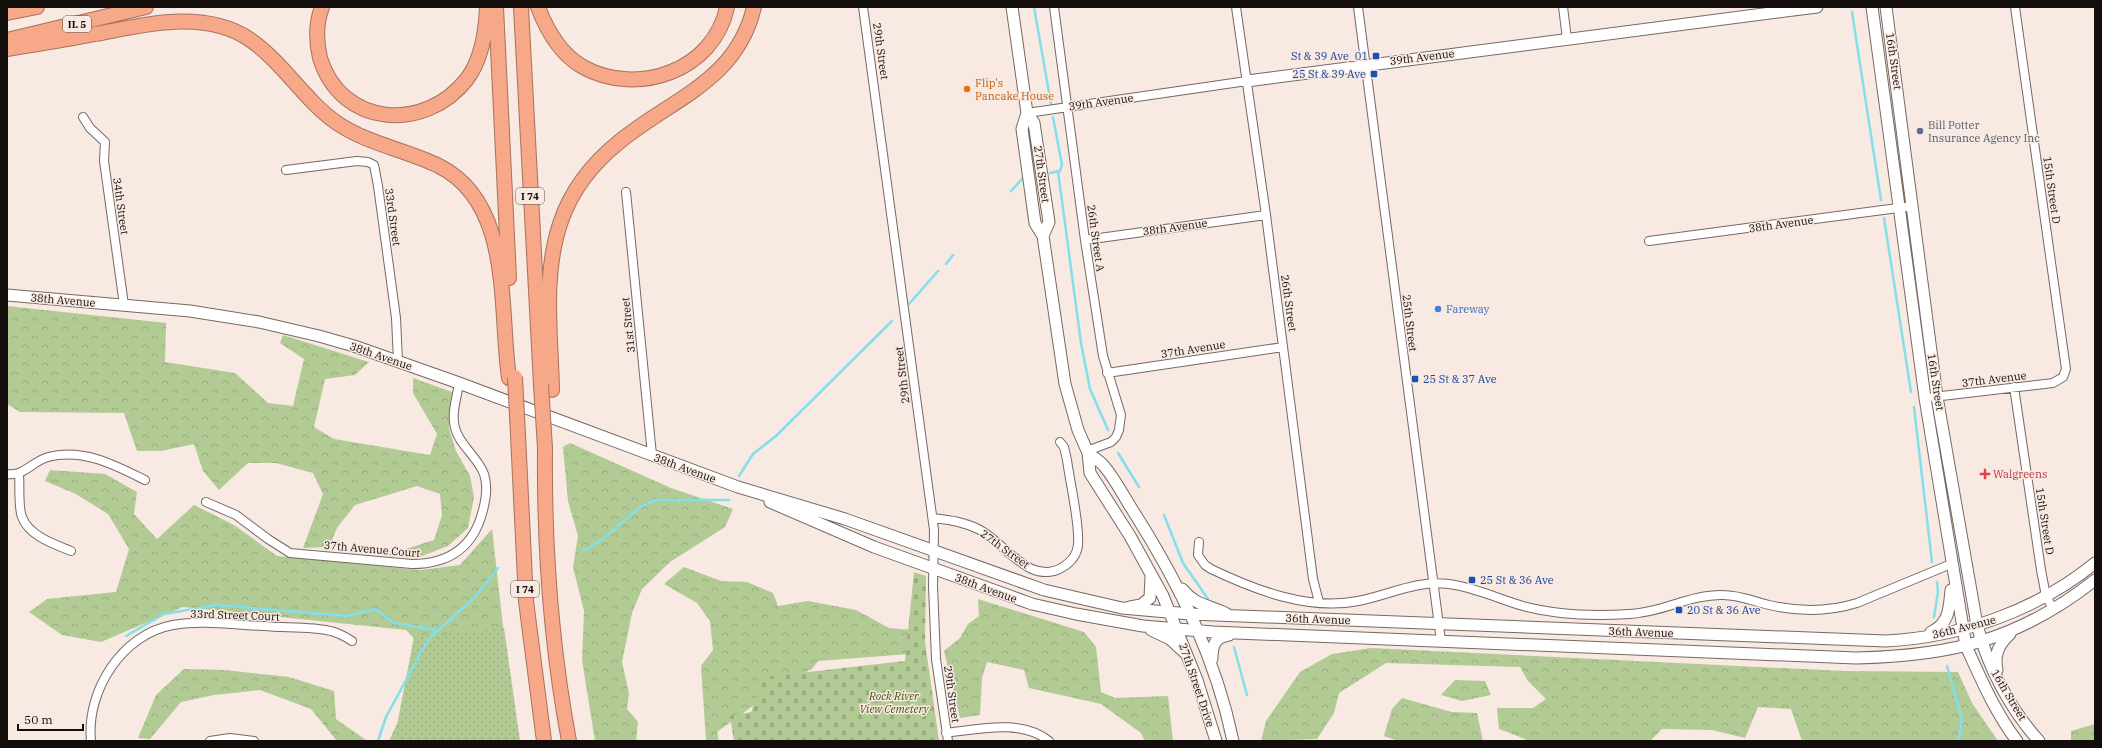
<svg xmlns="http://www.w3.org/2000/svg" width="2102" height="748" font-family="'IBM Plex Serif',serif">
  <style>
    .forest { fill: url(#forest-crowns) }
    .cemetery { fill: url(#cemetery-stones) }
    .park { fill: url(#park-dots) }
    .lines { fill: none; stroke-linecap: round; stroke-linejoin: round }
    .stream { stroke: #82dfec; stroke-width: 2.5 }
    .street-casing { stroke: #756963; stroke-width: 10 }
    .secondary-casing { stroke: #756963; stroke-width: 13 }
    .highway-casing { stroke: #a7725d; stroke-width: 16 }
    .street { stroke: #fff; stroke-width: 8 }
    .secondary { stroke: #fff; stroke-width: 11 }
    .highway { stroke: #f7a888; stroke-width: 14 }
    .highway-bridge-casing { stroke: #a7725d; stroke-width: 16; stroke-linecap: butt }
    .highway-bridge { stroke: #f7a888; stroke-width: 14 }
    .transit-dot { fill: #1a4fb4; stroke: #f8e9e2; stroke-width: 1.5 }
    .food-dot { fill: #e8710a; stroke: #f8e9e2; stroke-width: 1.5 }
    .service-dot { fill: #5c6f8a; stroke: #f8e9e2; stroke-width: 1.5 }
    .shop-dot { fill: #3f7fe0; stroke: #f8e9e2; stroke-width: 1.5 }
    .health-dot { fill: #e0444e; stroke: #f8e9e2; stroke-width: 1.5 }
    .labels { text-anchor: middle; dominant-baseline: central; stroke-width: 3; stroke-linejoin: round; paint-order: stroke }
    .shield { fill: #f8e9e2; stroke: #58504c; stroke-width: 1 }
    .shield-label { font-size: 10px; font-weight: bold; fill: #130e0c }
    .street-label { font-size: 11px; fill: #130e0c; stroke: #f8e9e2 }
    .transit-label { font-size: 11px; fill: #164399; stroke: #f8e9e2; text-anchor: start }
    .food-label { font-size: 11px; fill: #c56008; stroke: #f8e9e2; text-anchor: start }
    .service-label { font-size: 11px; fill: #4e5e75; stroke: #f8e9e2; text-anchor: start }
    .shop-label { font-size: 11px; fill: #366cbe; stroke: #f8e9e2; text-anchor: start }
    .health-label { font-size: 11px; fill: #be3a42; stroke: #f8e9e2; text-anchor: start }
    .park-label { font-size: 11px; font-style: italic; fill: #3a520d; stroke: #f8e9e2 }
  </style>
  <defs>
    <pattern id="forest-crowns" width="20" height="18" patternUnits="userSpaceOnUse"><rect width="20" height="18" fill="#b2ca94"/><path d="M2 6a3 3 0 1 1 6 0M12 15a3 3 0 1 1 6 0" fill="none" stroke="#98ac7e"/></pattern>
    <pattern id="cemetery-stones" width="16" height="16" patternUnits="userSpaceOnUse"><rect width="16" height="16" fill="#b2ca94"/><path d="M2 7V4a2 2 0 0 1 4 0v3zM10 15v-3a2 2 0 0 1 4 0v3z" fill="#98ac7e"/></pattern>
    <pattern id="park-dots" width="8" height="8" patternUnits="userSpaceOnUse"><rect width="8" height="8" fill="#b2ca94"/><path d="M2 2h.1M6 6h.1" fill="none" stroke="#98ac7e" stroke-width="1.8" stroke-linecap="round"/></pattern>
  </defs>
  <rect width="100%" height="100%" fill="#f8e9e2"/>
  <path class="forest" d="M7,306l159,17 -1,39 70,11 33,30 25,3 11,-47 -24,-16 3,-8 86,27 -14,13 -30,4 -11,48 20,12 96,16 7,-21 -24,-41v-15l39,14 -3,37 7,22 14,25 4,21 -6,31 -20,18 -31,12 -30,-3 47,-15 8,-25 -2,-21 -23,-8 -62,19 -18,23 -8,19 -26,1 20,-54 -10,-21 -37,-10h-28l-29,27 -16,-19 -9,-27 -33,7h-24l-13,-38 -104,-1 -13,-8z
    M570,443l101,45 62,21 -8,18 -55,35 -28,27 -10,24 -10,49 7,32 -2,15 11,13 -2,19h-41l-13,-81 2,-49 -11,-44 5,-31 -10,-35 -5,-54z
    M50,470l55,4 32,18 -3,22 23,25 37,-34 40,20 43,31 143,14 40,-5 32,-36 24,212h-127l21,-45 18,-43 -22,-23 -223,-23 -82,35 -39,-7 -33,-23 18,-13 69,-7 13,-43 -21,-35 -32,-20 -31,-13z
    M684,567l37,14 26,1 26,11 5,13 30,-5 48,9 33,18 23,2 -3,24 -91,7 -6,8 -28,14 -67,49 2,9h-13l-5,-75 12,-16 -3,-29 -13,-18 -33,-19z
    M978,599l106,33 12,15 5,45 14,6 53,-2 5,45h-28l-4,-8 -40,-29 -72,-16 -5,-18 -37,-8 -5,16 -2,37 -20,3 -16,-67 16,-13 8,-14 11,-8z
    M1371,648l473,23 114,1 14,31 26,38h-196l-11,-32 -33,-2 -13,31 -33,-8 -50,-1 -12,12h-125v-2l-26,-10 -2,-21h36l13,-9 -18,-18 -8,-14 -134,-4 -47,30 -5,20 -17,26 -56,2 5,-20 34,-49 32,-18z
    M184,669l41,1 64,7 45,14 2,28 30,21 10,1h-39l-26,-32 -51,-19 -46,5 -33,7 -31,37 -12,-1 18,-43z
    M1455,680l30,1 6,14 -29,6 -21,-6z
    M1402,698l50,14 25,1 6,28h-85l-14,-5 8,-27z
    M2095,724v17h-24v-10z"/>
  <path class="cemetery" d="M914,572l12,4 -1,66 14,99h-205l-4,-25 21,-4 13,-35 141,-16z"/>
  <path class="park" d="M504,628l16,113h-126l20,-104z"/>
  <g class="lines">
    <path class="stream" d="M1034,7l17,97
      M1852,12l29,188
      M1058,171l23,172 9,46 18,41
      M1050,173l10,-2 2,-6 -9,-48
      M1011,191l12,-13
      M1884,218l27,174
      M946,264l7,-9
      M909,304l29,-33
      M1914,407l18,155
      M1118,453l21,34
      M739,476l14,-22 23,-18 116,-115
      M1164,515l19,48 25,36
      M583,551l20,-12 37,-32 15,-7h74
      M1934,617l4,-25 -1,-10
      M126,636l38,-22 53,-9 130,11 28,-7 19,14 43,7
      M1234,647l13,48
      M1947,666l15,53 -4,22
      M378,741l8,-24 39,-72 8,-10 41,-37 24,-30"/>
    <g class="street-casing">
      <path id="street" d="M863,7l71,523 -1,56 3,73 12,82
        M1054,7l31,233 18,116 18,59 -2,15 -3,7 -5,5 -24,9
        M1236,7l30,208 47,364 6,23
        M1358,7l83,634
        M1563,7l4,32
        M1027,113l220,-32
        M83,117l7,11 15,14 -1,19 20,144
        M286,170l71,-9 11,1 6,3 4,21 18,132 2,43
        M626,192l26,263
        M1085,240l181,-25
        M1649,241l264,-35
        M1107,373l176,-26
        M2014,387l27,183 5,26 7,13
        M1933,397l120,-14 10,-6 3,-8 -51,-362
        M7,474c16,3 26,-13 41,-17 35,-9 67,8 97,23
        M19,474c1,11 -1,33 3,43 7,19 32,27 49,34
        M206,502l30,13 32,24 22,14 122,11c37,0 62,-17 71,-54 3,-11 5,-24 1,-36 -6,-17 -25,-29 -29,-46 -4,-15 2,-30 4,-45
        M933,518c17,2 32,4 47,12 25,13 50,57 83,37 8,-5 14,-12 15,-22 2,-21 -8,-62 -11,-85l-3,-13 -4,-5
        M1199,542l-1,13 7,10 6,4c44,21 98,42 147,32 32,-6 57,-21 91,-17 25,3 50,15 74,22 33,9 72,10 106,8 32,-1 62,-20 94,-19 16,0 30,6 46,10 30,7 59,7 88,-2l94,-39
        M946,733c33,-4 76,-14 103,8
        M91,741c-5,-50 31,-107 82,-116 30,-5 61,0 91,1 20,2 47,0 67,5 7,2 15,6 21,10
        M210,741l20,-3 24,3"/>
    </g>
    <g class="secondary-casing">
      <path id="secondary" d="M1012,7l15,106 -5,16 13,94 8,13 22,148 13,46 10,23 2,20 40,63 33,60 34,84 19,61
        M1872,7l53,391 41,248c15,33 29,66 51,95
        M1886,7l51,390 40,228c11,42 33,84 62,116
        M1247,81l570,-74
        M1027,113l7,10 15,99 -6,14
        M7,295l183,16 69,11 60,14 35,10 105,37 279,104 107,32 199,71 78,18 68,6 696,27c75,-4 150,-30 209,-78
        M1088,453c5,4 12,8 16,13 12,14 21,33 31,48 45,71 81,145 98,227
        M770,502l104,45 158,57 44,10 67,12 70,6 643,26c95,-2 163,-18 239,-78
        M1182,589c15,18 26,15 45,25
        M1130,607l11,-2 9,-7 1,-22
        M1151,630l19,9 14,13
        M1931,632c19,-9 18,-24 20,-42
        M1212,659c0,-14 3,-22 17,-24
        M1997,670c-3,-15 1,-25 13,-36"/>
    </g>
    <g class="highway-casing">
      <path id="highway" d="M322,7c-6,16 -6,34 -2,51 21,69 105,75 147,21 15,-20 19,-48 20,-72
        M496,7l13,271
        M521,7l20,378
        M538,7c9,24 22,47 45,60 54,30 131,4 144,-60
        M7,13l30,-6
        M11,39l135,-32
        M7,49c29,-5 59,-9 88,-15 50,-9 108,-25 154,5 34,23 55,61 88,84 31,21 69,27 102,43 74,37 60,143 70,212
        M552,390c-1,-55 -10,-115 9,-169 11,-32 32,-58 58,-79 52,-43 118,-61 135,-135
        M518,435l8,166 18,140
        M545,448c-1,98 6,197 24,293"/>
    </g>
    <use href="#street" class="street"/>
    <use href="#secondary" class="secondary"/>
    <use href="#highway" class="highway"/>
    <g class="highway-bridge-casing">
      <path id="highway-bridge" d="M515,377l3,58
        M541,385l4,63"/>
    </g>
    <use href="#highway-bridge" class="highway-bridge"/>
  </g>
  <g class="transit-dot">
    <rect x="1372" y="52" width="8" height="8" rx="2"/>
    <rect x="1370" y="70" width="8" height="8" rx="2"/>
    <rect x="1411" y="375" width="8" height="8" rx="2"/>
    <rect x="1468" y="576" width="8" height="8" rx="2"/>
    <rect x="1675" y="606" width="8" height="8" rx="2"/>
  </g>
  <circle class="food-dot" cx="967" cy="89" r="4"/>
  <circle class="service-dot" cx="1920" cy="131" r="4"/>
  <circle class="shop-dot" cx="1438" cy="309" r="4"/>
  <path class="health-dot" d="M1983 468h4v4h4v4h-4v4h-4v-4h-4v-4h4z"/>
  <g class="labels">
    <g class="shield">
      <rect x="63" y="16" width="28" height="16" rx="3"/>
      <rect x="516" y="188" width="28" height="16" rx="3"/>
      <rect x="511" y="581" width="28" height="16" rx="3"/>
    </g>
    <g class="shield-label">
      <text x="77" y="24">IL 5</text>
      <text x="530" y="196">I 74</text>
      <text x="525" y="589">I 74</text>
    </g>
    <g class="street-label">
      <text transform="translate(881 51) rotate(82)">29th Street</text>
      <text transform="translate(1422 57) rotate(-7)">39th Avenue</text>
      <text transform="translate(1894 61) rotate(82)">16th Street</text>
      <text transform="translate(1101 102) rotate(-8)">39th Avenue</text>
      <text transform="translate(1042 174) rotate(82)">27th Street</text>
      <text transform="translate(2052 190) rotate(82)">15th Street D</text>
      <text transform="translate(121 206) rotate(82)">34th Street</text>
      <text transform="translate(393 217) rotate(82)">33rd Street</text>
      <text transform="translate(1781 224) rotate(-8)">38th Avenue</text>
      <text transform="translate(1175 227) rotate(-8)">38th Avenue</text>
      <text transform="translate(1096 238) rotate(82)">26th Street A</text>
      <text transform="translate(63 300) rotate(5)">38th Avenue</text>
      <text transform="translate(1289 303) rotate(82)">26th Street</text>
      <text transform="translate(1410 323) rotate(83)">25th Street</text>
      <text transform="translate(628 325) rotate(-96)">31st Street</text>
      <text transform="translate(1193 349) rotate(-9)">37th Avenue</text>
      <text transform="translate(381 356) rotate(19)">38th Avenue</text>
      <text transform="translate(902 375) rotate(-97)">29th Street</text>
      <text transform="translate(1994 379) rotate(-7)">37th Avenue</text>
      <text transform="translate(1936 382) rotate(81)">16th Street</text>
      <text transform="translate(685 468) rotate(20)">38th Avenue</text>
      <text transform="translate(2045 521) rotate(81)">15th Street D</text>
      <text transform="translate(372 549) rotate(5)">37th Avenue Court</text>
      <text transform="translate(1005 549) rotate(36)">27th Street</text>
      <text transform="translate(986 588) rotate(20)">38th Avenue</text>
      <text transform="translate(235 615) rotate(2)">33rd Street Court</text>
      <text transform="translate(1318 619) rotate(2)">36th Avenue</text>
      <text transform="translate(1964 627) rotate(-14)">36th Avenue</text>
      <text transform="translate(1641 632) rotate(2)">36th Avenue</text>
      <text transform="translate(1197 685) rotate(71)">27th Street Drive</text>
      <text transform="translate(952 694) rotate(82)">29th Street</text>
      <text transform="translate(2009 695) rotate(59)">16th Street</text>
    </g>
    <g class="transit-label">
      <text x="1368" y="56" text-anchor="end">St &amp; 39 Ave_01</text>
      <text x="1366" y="74" text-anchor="end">25 St &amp; 39 Ave</text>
      <text x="1423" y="379">25 St &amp; 37 Ave</text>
      <text x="1480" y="580">25 St &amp; 36 Ave</text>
      <text x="1687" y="610">20 St &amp; 36 Ave</text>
    </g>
    <g class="food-label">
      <text x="975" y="83">Flip's<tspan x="975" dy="13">Pancake House</tspan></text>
    </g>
    <g class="service-label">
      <text x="1928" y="125">Bill Potter<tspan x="1928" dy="13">Insurance Agency Inc</tspan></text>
    </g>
    <g class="shop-label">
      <text x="1446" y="309">Fareway</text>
    </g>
    <g class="health-label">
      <text x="1993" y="474">Walgreens</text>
    </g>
    <g class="park-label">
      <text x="894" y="696">Rock River<tspan x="894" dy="13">View Cemetery</tspan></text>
    </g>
  </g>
  <rect width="2102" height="748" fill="none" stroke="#130e0c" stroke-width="16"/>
  <path d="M18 724v6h65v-6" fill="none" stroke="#130e0c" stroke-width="2"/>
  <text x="24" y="724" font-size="12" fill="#130e0c" stroke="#f8e9e2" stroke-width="3" paint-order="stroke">50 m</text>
</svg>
